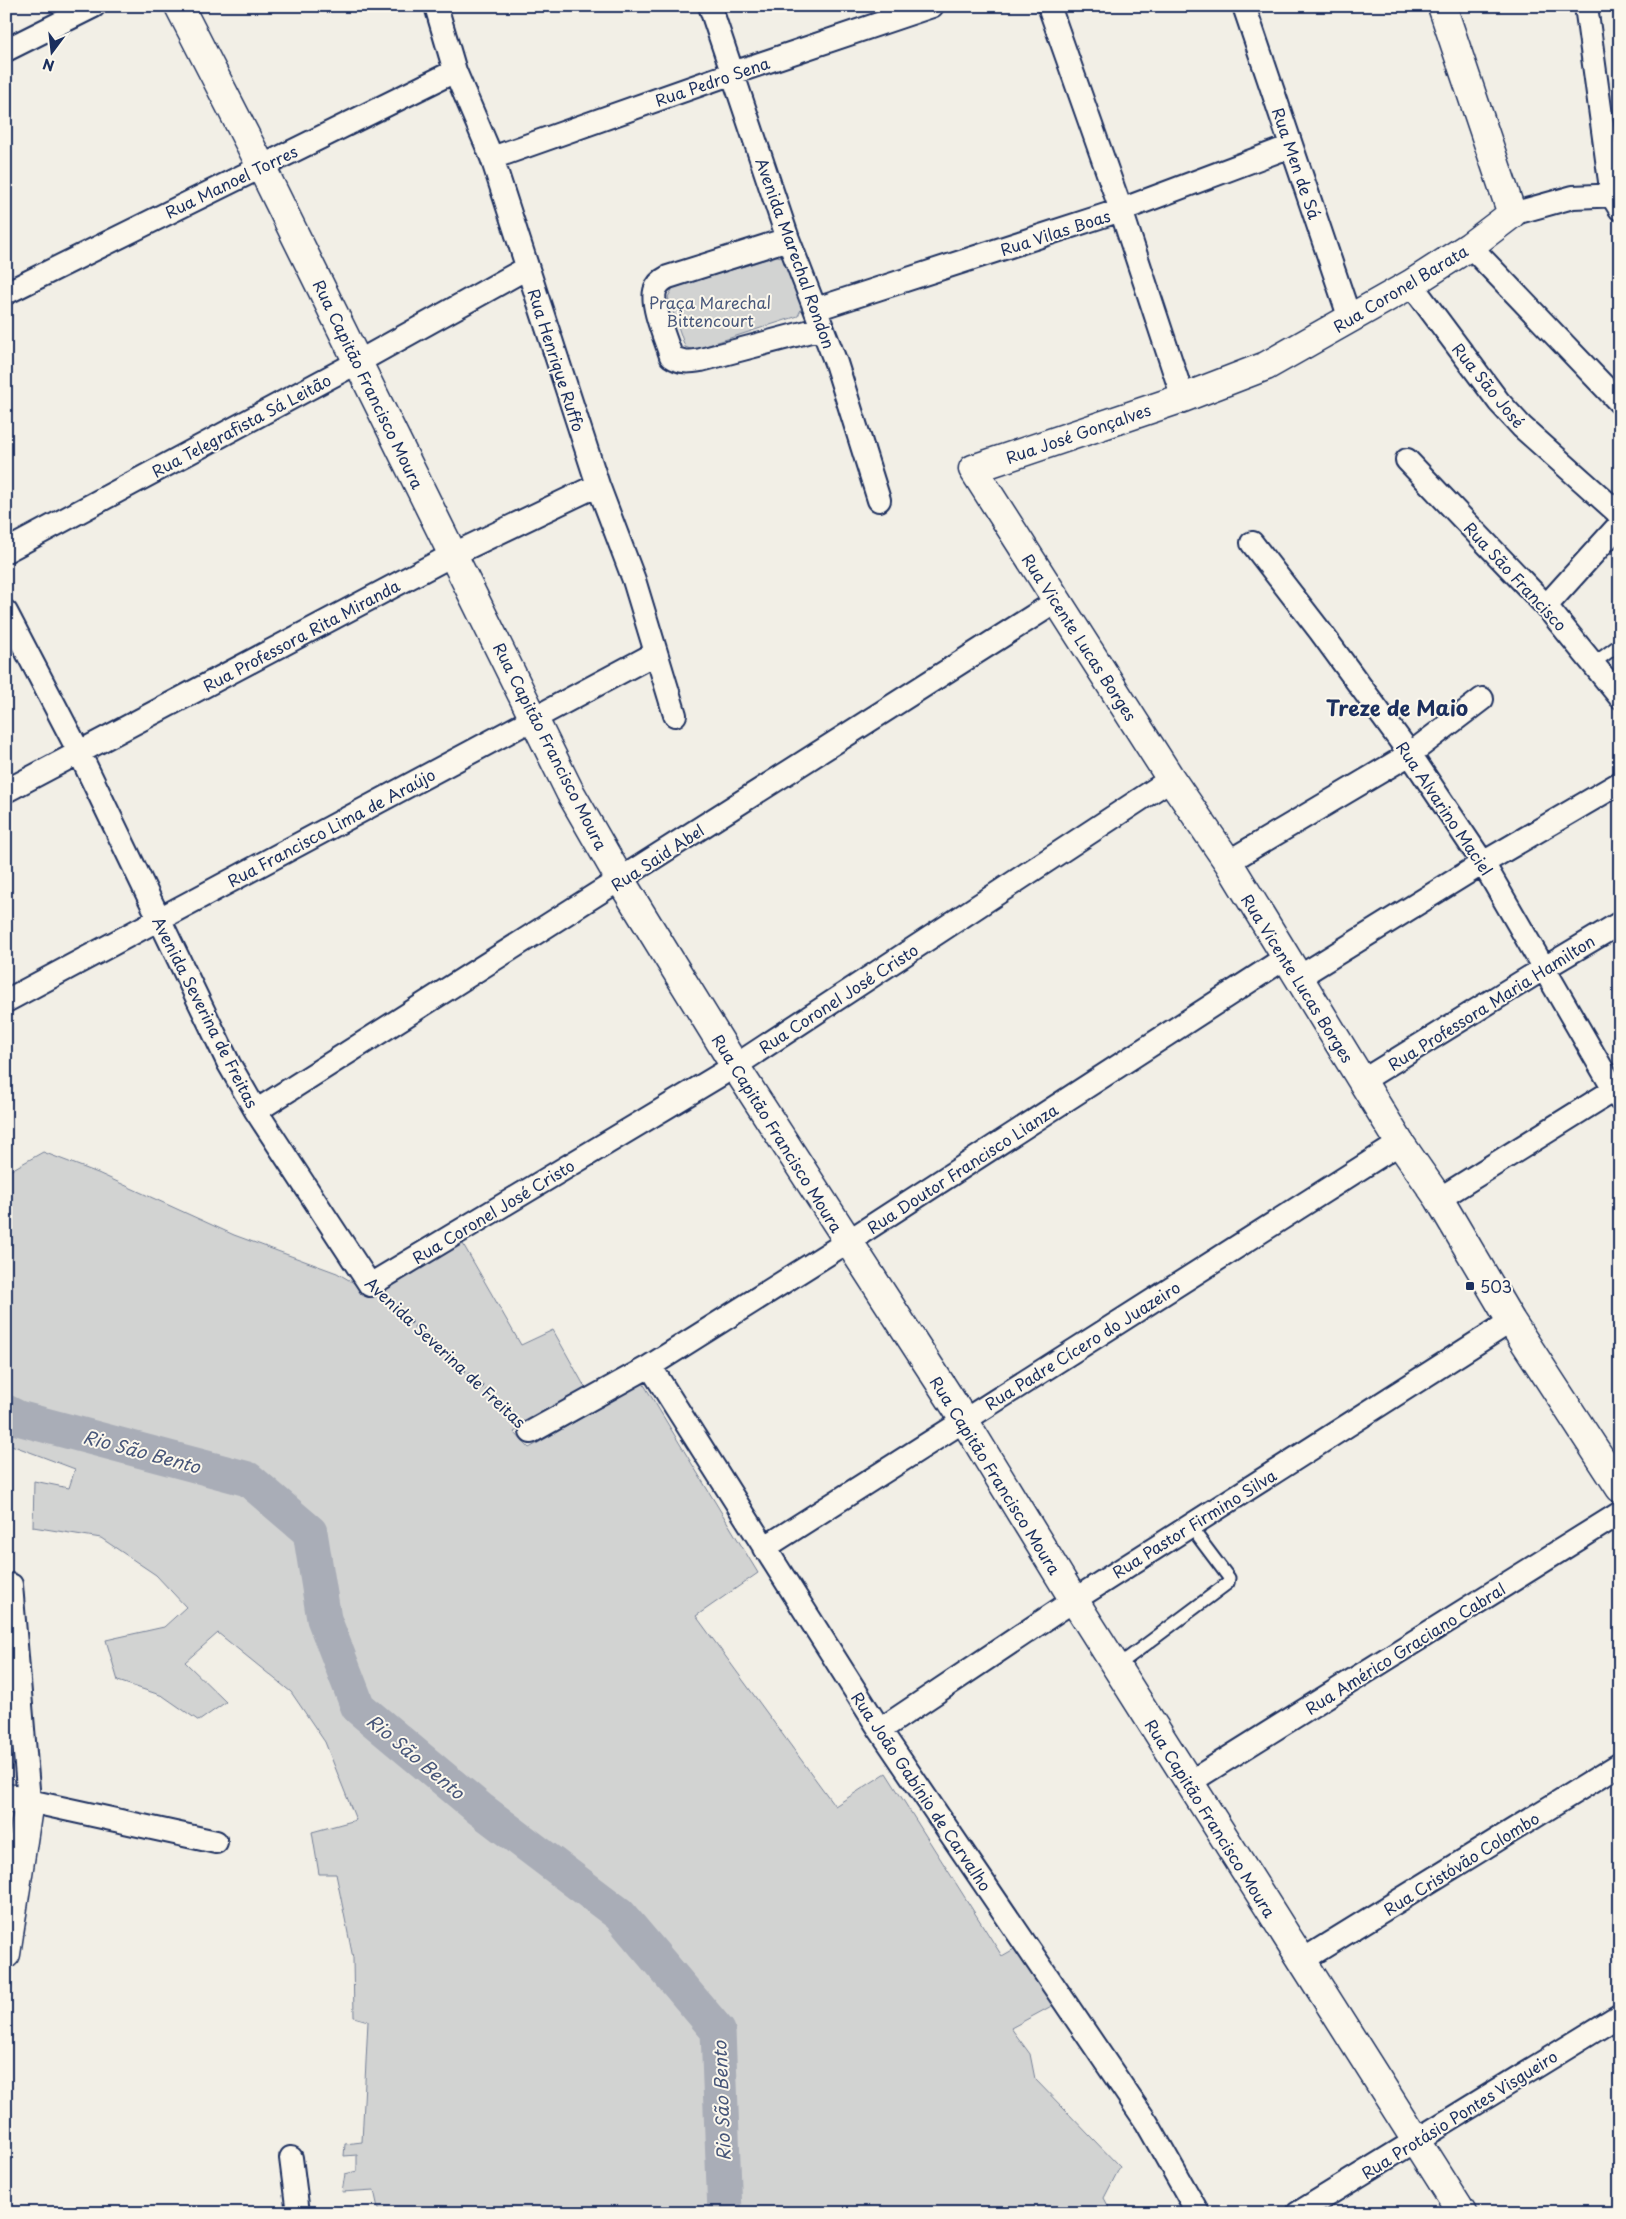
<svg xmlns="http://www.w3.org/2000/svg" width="1626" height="2219" font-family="'Playpen Sans',sans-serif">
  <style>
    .green { fill: #d2d3d2; stroke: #768198 }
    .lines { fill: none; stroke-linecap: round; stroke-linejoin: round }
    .river { stroke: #a9adb7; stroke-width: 35 }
    .service-casing { stroke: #1b2f5e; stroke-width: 15 }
    .minor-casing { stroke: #1b2f5e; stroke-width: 26 }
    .tertiary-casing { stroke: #1b2f5e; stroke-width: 31 }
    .secondary-casing { stroke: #1b2f5e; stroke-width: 31 }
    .path { stroke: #1b2f5e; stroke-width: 3; stroke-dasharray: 4 4; stroke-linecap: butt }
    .service { stroke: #fbf7ec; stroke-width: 11 }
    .minor { stroke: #fbf7ec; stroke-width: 22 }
    .tertiary { stroke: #fbf7ec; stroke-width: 28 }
    .secondary { stroke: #fbf7ec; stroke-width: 28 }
    .poi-dot { fill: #1b2f5e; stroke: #fbf7ec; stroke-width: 2 }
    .labels { text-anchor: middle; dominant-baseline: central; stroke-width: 4; stroke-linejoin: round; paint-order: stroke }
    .street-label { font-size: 16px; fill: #1b2f5e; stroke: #fbf7ec }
    .park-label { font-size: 16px; fill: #49587b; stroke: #fbf7ec }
    .poi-label { font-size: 16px; fill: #1b2f5e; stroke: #fbf7ec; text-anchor: start }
    .water-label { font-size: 18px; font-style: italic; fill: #465579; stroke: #fbf7ec }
    .district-label { font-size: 21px; font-weight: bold; fill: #1b2f5e; stroke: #fbf7ec }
  </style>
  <rect width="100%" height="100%" fill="#f2efe6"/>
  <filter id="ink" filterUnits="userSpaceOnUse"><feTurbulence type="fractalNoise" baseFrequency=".02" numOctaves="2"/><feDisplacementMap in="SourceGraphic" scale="10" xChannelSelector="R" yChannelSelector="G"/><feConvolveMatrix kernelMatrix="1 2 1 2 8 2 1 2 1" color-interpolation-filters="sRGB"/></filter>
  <g filter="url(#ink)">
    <path class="green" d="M777,256l12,3 15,44 -6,13 -105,34 -8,-3 -17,-50 5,-9z
      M43,1152l55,21 136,62 103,38 29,17 93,-53 62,108 32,-15 33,59 -72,43 15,16 114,-65 115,190 -62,43 139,190 51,-33 116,183 19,-11 36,58 -46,25 19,26 5,25 85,88 -16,31 8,15h-733l-5,-23 -32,2 3,-18 12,-3v-16l-13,1 1,-12 17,-2 6,-121 -14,-4 -1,-59 -17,-84h-17l-7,-42 44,-12 -31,-78 -34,-50 -73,-59 -33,29 41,40 -27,19 -36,-25 -45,-15 -12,-41 58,-13 22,-20 -30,-32 -55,-37 -68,-11 1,-46 35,7 6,-19 -69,-26v-270z"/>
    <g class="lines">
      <path class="river" d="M6,1412l12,6 230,61 62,53 14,87 34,88 122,102 139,105 99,117 7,182"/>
      <g class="service-casing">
        <path id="service" d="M1594,663l26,-19
          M1116,1667l112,-84 1,-5 -39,-52"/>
      </g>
      <g class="minor-casing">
        <path id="minor" d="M436,6l19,65 37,87 106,327 36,95 41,135
          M710,6l78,233 48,124 43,137
          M1049,6l72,204 62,188
          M1244,6l106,313
          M1586,6l26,190 8,13
          M6,50l88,-44
          M492,158l241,-85 199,-67
          M1512,214l61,-17 47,-2
          M788,239l-120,38c-6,3 -11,7 -13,14 -4,15 11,49 16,65 10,7 18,6 30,4l121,-32
          M1470,246l150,157
          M1411,284l88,118 23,25 94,84 4,6
          M6,293l449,-222
          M816,309l305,-99 170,-64
          M1407,460l139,146 74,91
          M1252,543l68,88 90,123 73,109 137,237
          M6,551l352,-189 169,-94
          M1546,606l74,-82
          M6,612l73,140 150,312 27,47 114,174 365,-219 436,-287
          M6,791l448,-237 144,-69
          M1228,862l182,-108 72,-55
          M1299,977l184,-114 137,-80
          M6,1001l650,-348
          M1362,1081l181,-112 77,-46
          M256,1111l801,-510
          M1439,1199l181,-113
          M650,1366l230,364 267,393 51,90
          M531,1432l119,-66 197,-124 438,-284
          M764,1548l636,-405
          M11,1585l18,216 187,41
          M880,1730l194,-130 437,-279
          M1190,1782l430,-269
          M1301,1961l319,-197
          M291,2158l7,55
          M1298,2213l322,-198"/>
      </g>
      <g class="tertiary-casing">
        <path id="tertiary" d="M6,1798l23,3 -23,153"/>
      </g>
      <g class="secondary-casing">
        <path id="secondary" d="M179,6l82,160 309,626 51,89 114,185 229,354 110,180 388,613
          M1442,6l70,208 -42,32 -59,38 -145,82 -83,32 -210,71 198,310 57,83 172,281 39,56 72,122 109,167"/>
      </g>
      <path class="path" d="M385,1299l133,120"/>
      <use href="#service" class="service"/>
      <use href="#minor" class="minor"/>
      <use href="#tertiary" class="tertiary"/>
      <use href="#secondary" class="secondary"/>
    </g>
  </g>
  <rect class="poi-dot" x="1465" y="1281" width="10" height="10" rx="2.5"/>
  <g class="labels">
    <g class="street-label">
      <text transform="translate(712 81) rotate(-19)">Rua Pedro Sena</text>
      <text transform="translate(1297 163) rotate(71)">Rua Men de Sá</text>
      <text transform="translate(231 181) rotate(-26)">Rua Manoel Torres</text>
      <text transform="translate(1055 232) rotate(-18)">Rua Vilas Boas</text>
      <text transform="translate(796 253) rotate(70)">Avenida Marechal Rondon</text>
      <text transform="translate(1400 288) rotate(-31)">Rua Coronel Barata</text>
      <text transform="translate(557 360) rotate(72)">Rua Henrique Ruffo</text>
      <text transform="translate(369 384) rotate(64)">Rua Capitão Francisco Moura</text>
      <text transform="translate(1489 385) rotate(51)">Rua São José</text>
      <text transform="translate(241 425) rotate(-28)">Rua Telegrafista Sá Leitão</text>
      <text transform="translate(1078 433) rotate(-19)">Rua José Gonçalves</text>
      <text transform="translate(1516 576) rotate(47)">Rua São Francisco</text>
      <text transform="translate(301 635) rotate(-28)">Rua Professora Rita Miranda</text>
      <text transform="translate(1080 637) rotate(57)">Rua Vicente Lucas Borges</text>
      <text transform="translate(551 746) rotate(63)">Rua Capitão Francisco Moura</text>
      <text transform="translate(1445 808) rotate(56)">Rua Alvarino Maciel</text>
      <text transform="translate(331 827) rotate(-28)">Rua Francisco Lima de Araújo</text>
      <text transform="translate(657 857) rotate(-33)">Rua Said Abel</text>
      <text transform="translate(1298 978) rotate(58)">Rua Vicente Lucas Borges</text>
      <text transform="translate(838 998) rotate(-33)">Rua Coronel José Cristo</text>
      <text transform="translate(1491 1002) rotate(-32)">Rua Professora Maria Hamilton</text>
      <text transform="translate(206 1012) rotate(63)">Avenida Severina de Freitas</text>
      <text transform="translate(778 1133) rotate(58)">Rua Capitão Francisco Moura</text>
      <text transform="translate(962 1168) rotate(-33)">Rua Doutor Francisco Lianza</text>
      <text transform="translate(493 1211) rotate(-31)">Rua Coronel José Cristo</text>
      <text transform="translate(1082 1345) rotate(-32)">Rua Padre Cícero do Juazeiro</text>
      <text transform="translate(446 1352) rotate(43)">Avenida Severina de Freitas</text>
      <text transform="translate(996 1475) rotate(58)">Rua Capitão Francisco Moura</text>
      <text transform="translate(1194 1523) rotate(-32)">Rua Pastor Firmino Silva</text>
      <text transform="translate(1405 1648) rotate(-32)">Rua Américo Graciano Cabral</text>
      <text transform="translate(922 1791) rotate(56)">Rua João Gabínio de Carvalho</text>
      <text transform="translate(1211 1818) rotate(58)">Rua Capitão Francisco Moura</text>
      <text transform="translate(1461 1863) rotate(-32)">Rua Cristóvão Colombo</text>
      <text transform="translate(1459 2114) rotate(-32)">Rua Protásio Pontes Visgueiro</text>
    </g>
    <g class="park-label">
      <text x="710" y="302">Praça Marechal<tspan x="710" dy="18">Bittencourt</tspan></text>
    </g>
    <g class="poi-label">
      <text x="1480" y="1286">503</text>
    </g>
    <g class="water-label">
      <text transform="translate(142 1451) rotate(15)">Rio São Bento</text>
      <text transform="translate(416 1756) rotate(40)">Rio São Bento</text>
      <text transform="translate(721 2101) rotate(-92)">Rio São Bento</text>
    </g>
    <g class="district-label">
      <text x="1397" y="707">Treze de Maio</text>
    </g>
  </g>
  <rect width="1626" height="2219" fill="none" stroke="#fbf7ec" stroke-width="25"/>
  <rect x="12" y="12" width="1601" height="2194" fill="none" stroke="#1b2f5e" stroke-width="2" filter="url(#ink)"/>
  <g transform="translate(52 52) rotate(195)" stroke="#fbf7ec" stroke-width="4" paint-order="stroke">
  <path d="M0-4L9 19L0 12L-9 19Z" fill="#1b2f5e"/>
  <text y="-8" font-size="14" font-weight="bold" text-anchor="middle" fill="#1b2f5e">N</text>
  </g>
</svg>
